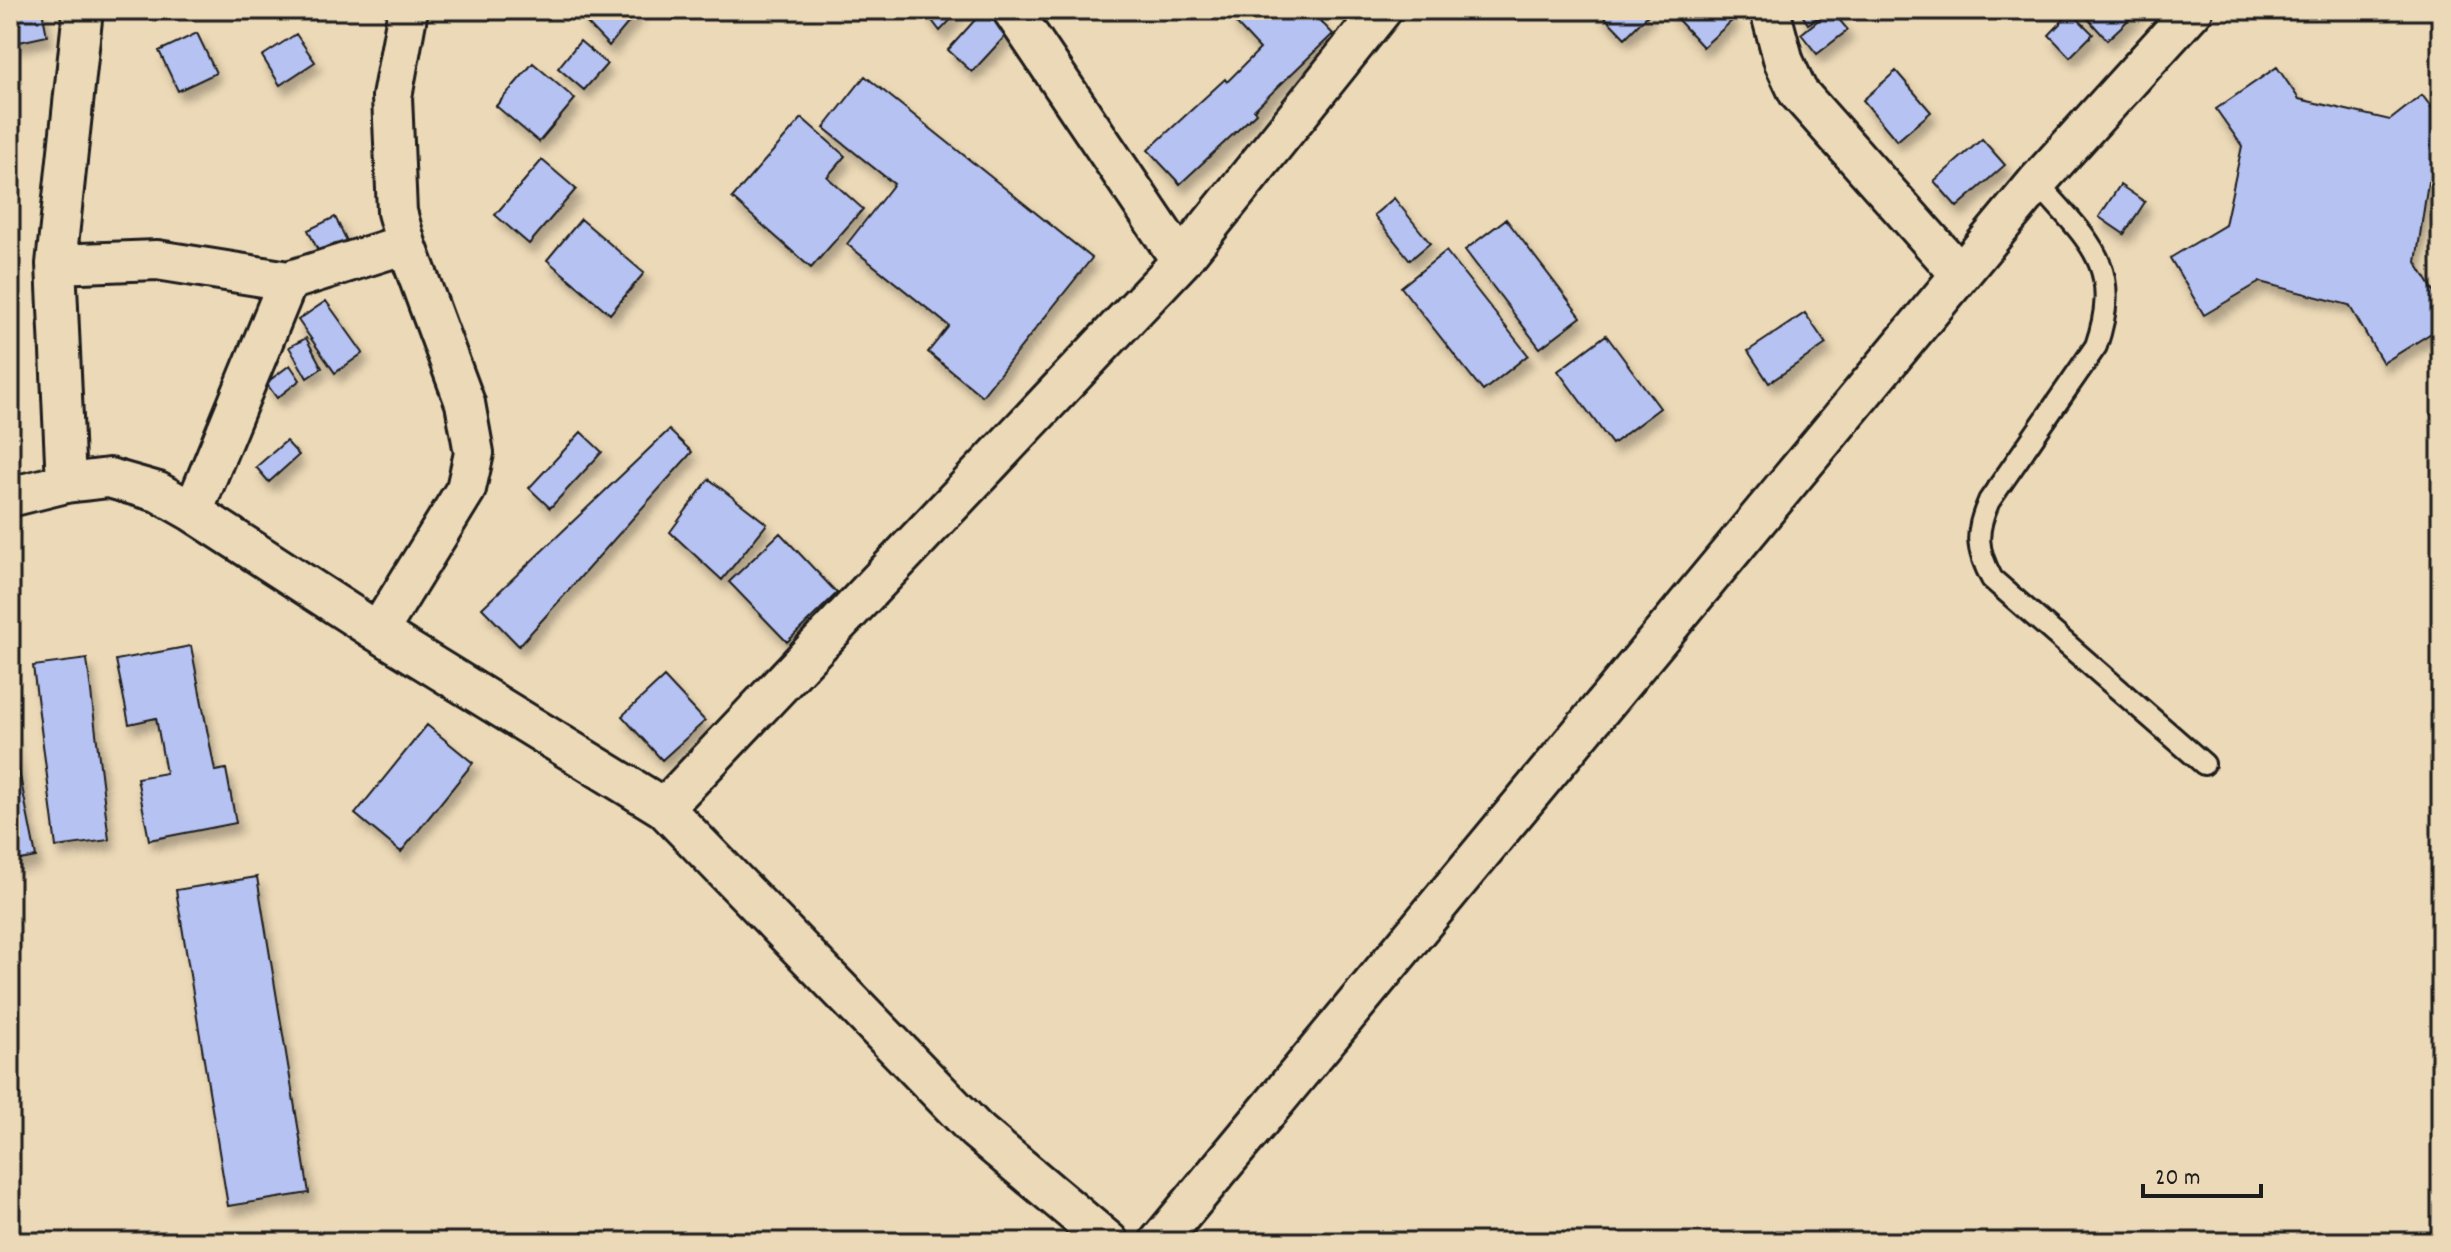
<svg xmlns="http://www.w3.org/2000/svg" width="2451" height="1252" font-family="Dekko,sans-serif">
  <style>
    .building { fill: #b5c2f2; stroke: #1c1c1c; stroke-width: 2; filter: url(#shadow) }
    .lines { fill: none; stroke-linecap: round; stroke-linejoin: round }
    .service-casing { stroke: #1c1c1c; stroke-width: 26 }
    .minor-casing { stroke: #1c1c1c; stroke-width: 44 }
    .service { stroke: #ecd9b7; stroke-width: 20 }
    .minor { stroke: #ecd9b7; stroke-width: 38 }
  </style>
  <defs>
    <filter id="shadow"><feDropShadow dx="5" dy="9" stdDeviation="4" flood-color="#0004"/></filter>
  </defs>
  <rect width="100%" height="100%" fill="#ecd9b7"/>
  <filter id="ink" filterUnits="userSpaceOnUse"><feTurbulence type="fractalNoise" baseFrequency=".0125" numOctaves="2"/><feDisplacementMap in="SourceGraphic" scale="16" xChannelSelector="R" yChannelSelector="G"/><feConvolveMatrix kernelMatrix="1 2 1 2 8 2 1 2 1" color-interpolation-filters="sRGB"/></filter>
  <g filter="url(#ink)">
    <path class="building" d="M10,10h32l5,26 -37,8z
      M586,10h53l-30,36 -28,-29z
      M924,10h36l-20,21z
      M1239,10h71l23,24 -79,76 2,3 -76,71 -32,-34 77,-71 2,3 33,-33 -29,-31z
      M1598,10h51l2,2 -26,26z
      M1669,10h57l8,9 -31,28z
      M1799,10h30l-21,14z
      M1831,10l17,20 -31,24 -16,-20z
      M2080,10h59l-32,30z
      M983,11l25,22 -36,39 -24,-22z
      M2071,12l22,22 -23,23 -21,-22z
      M197,33l19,40 -38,18 -19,-40z
      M296,34l19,28 -35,23 -18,-29z
      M580,41l27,23 -23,26 -26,-22z
      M533,63l42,36 -36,43 -43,-36z
      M2277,67l22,32 91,21 32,-25 19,25v52l-13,10 -12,80 25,41v24l-58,36 -34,-58 -89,-23 -56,33 -34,-57 55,-33 17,-79 -26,-37z
      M1896,71l35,41 -34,29 -34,-41z
      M865,76l227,182 -110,138 -54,-44 21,-26 -102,-82 47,-60 -70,-56z
      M802,118l43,38 -18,21 36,32 -52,59 -79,-70z
      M1982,139l23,26 -48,42 -23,-26z
      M542,160l34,29 -47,55 -34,-29z
      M2120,185l25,17 -21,32 -25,-17z
      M1394,198l36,45 -20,17 -36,-45z
      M335,217l16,32 -27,14 -16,-33z
      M581,219l63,54 -34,41 -63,-54z
      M1506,219l75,98 -41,31 -75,-98z
      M1446,251l82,104 -45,36 -82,-104z
      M326,301l37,52 -28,20 -37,-53z
      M1805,313l21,31 -57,39 -21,-32z
      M1606,335l54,73 -48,36 -54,-73z
      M306,338l16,30 -15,10 -18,-31z
      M290,365l10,15 -23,18 -11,-15z
      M669,430l23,22 -173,194 -37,-38z
      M581,432l21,20 -52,56 -21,-20z
      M286,441l13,14 -30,27 -13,-15z
      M709,479l58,45 -45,56 -52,-48z
      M780,533l57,60 -50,49 -58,-60z
      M191,646l24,125 11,-2 10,54 -87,17 -12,-62 29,-5 -10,-55 -27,6 -13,-64z
      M87,659l22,181 -53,7 -23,-181z
      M664,677l41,44 -43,39 -40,-44z
      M427,725l46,38 -72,89 -46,-38z
      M10,726l26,131 -26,5z
      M257,877l52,316 -81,13 -52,-316z"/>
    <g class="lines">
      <g class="service-casing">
        <path id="service" d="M2037,182c50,58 87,82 59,164l-107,155c-14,31 -13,48 3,78l212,185"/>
      </g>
      <g class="minor-casing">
        <path id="minor" d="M1012,10l169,251
          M1770,10l14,52 14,30 162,182
          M56,264l101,-4 131,21 118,-37
          M66,483l-10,-219 27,-254
          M10,497l56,-14 43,-5 49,14 35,20 185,120 286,176 312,322 133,112
          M193,512l95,-231
          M378,632l88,-143 8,-36 -9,-50 -59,-159 -9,-32 -5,-115 16,-87
          M664,808l517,-547 201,-251
          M1159,1242l878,-1060 156,-172"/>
      </g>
      <use href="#service" class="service"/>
      <use href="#minor" class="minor"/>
    </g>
  </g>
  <rect width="2451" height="1252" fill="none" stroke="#ecd9b7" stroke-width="40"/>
  <rect x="20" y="20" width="2411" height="1212" fill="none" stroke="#1c1c1c" stroke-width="3" filter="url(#ink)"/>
  <path d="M2143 1184v12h118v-12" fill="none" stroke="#1c1c1c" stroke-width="4"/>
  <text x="2155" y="1184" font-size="24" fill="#1c1c1c" stroke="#ecd9b7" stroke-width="6" paint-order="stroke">20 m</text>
</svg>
